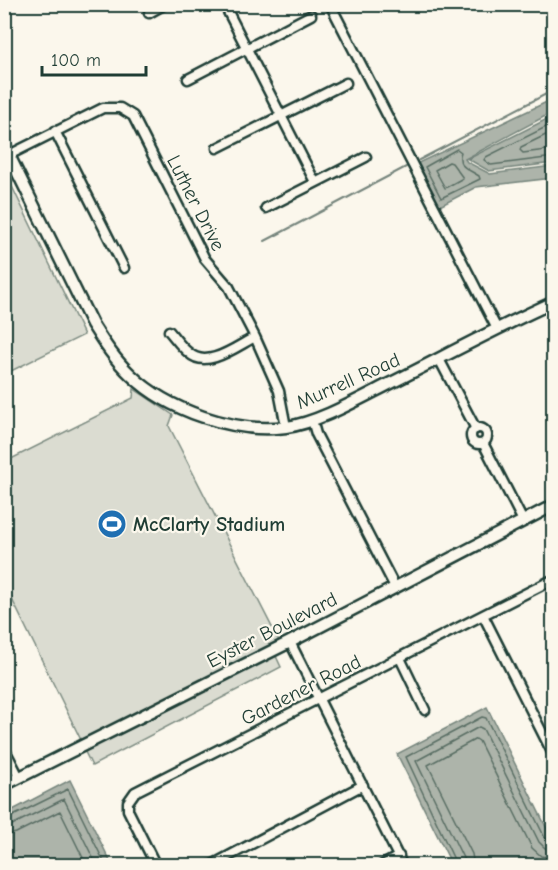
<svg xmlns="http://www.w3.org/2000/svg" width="558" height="870" font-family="'Comic Neue',sans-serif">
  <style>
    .green { fill: #dbdcd1; stroke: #7d8c82; stroke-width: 1.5 }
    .water { fill: #adb4aa; stroke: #74847b; stroke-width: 1.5 }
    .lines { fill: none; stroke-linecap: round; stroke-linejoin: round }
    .shore { stroke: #586d63; stroke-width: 1.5 }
    .stream { stroke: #74847b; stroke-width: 2 }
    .street-casing { stroke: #1f3d34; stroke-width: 13 }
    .secondary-casing { stroke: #1f3d34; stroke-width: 15 }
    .street { stroke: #fbf7ec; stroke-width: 8 }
    .secondary { stroke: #fbf7ec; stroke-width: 10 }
    .labels { text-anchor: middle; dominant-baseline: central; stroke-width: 4.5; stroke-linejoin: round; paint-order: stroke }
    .street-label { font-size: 20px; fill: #1f3d34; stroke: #fbf7ec }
    .poi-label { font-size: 20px; font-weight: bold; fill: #1f3d34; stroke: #fbf7ec; text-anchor: start }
  </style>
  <rect width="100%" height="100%" fill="#fbf7ec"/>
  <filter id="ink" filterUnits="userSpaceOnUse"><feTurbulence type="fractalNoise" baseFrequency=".0167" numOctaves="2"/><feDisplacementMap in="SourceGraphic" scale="12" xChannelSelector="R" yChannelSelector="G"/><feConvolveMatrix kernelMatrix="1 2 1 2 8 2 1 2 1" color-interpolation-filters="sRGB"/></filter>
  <g filter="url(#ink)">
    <path class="green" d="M5,172l79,163 -79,39h-1z
      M134,389l39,26 -4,11 110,215 -197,101 -77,-157v-123l128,-64z
      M275,654l6,13 -189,99 -8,-16z"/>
    <path class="water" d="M553,99v13l-88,47 2,3 23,12 63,-8v12l-77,9 -38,20 -22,-43z
      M553,116v47l-64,8 -21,-12z
      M487,707l66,134v24h-101l-55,-111z
      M70,780l42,85h-107v-51z"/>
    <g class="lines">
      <path class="shore" d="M554,123l-68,34 -2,3 7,5 63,-8
        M554,131l-33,16 -1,3 3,3 31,-4
        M457,149l4,3c-5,14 7,17 18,24l1,3 -39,19 -16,-31z
        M449,162l3,1 11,15 -18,10 -10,-18z
        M4,819l5,-1 59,-29 38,77
        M4,827l8,-2 52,-26 33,67
        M4,836l12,-3 44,-22 27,55
        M457,866l-51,-109 76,-40 4,1 59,120 9,4
        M465,866l-2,-8 -47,-97 63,-34 4,2 56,113 6,6 9,1
        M474,866l-2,-12 -44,-89 48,-26 3,2 53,107 9,8 13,2"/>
      <path class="stream" d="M419,160l135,-70
        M265,241l141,-74"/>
      <g class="street-casing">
        <path id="street" d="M224,4l91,178
          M330,4l167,325
          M149,13l16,-9
          M188,79l123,-64
          M55,131l69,137
          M217,148l129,-65
          M9,155l94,-47h17l13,8 72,143 24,28 26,50 24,54 7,36
          M266,208l100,-51
          M169,331c7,8 12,16 20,22 18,17 48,-7 66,-16
          M439,359l37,70
          M312,420l4,14 79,153
          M471 436a8 8 0 1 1 16 0a8 8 0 1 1-16 0Z
          M483,443l40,78
          M483,615l71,141
          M290,642l113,224
          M400,658l25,52
          M4,748l15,29
          M156,866l-28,-56v-8l7,-10 419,-213
          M210,866l153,-81
          M381,866l18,-10"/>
      </g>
      <g class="secondary-casing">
        <path id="secondary" d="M4,145l88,179c12,19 23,36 39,51 36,35 104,59 155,52 32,-4 75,-29 105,-44 54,-27 107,-56 163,-81
          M4,785l286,-143 264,-137"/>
      </g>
      <use href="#street" class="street"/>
      <use href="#secondary" class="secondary"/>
    </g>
  </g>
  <defs>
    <g id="stadium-disc" transform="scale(1.5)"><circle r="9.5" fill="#1f6fb2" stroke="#fbf7ec"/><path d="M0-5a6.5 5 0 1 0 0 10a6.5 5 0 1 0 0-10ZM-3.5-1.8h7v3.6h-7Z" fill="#fff"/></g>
  </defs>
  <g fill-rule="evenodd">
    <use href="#stadium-disc" x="112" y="524"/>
  </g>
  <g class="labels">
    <g class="street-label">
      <text transform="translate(196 203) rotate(63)">Luther Drive</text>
      <text transform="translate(348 381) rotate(-24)">Murrell Road</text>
      <text transform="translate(272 630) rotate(-27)">Eyster Boulevard</text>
      <text transform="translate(301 690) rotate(-27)">Gardener Road</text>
    </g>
    <g class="poi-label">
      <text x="133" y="524">McClarty Stadium</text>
    </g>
  </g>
  <rect width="558" height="870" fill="none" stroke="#fbf7ec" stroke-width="24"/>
  <rect x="12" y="12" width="534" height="846" fill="none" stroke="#1f3d34" stroke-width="2" filter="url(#ink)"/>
  <path d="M42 66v9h104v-9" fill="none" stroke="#1f3d34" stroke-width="3"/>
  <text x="51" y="66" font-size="18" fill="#1f3d34" stroke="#fbf7ec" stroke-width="4.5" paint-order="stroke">100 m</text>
</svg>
